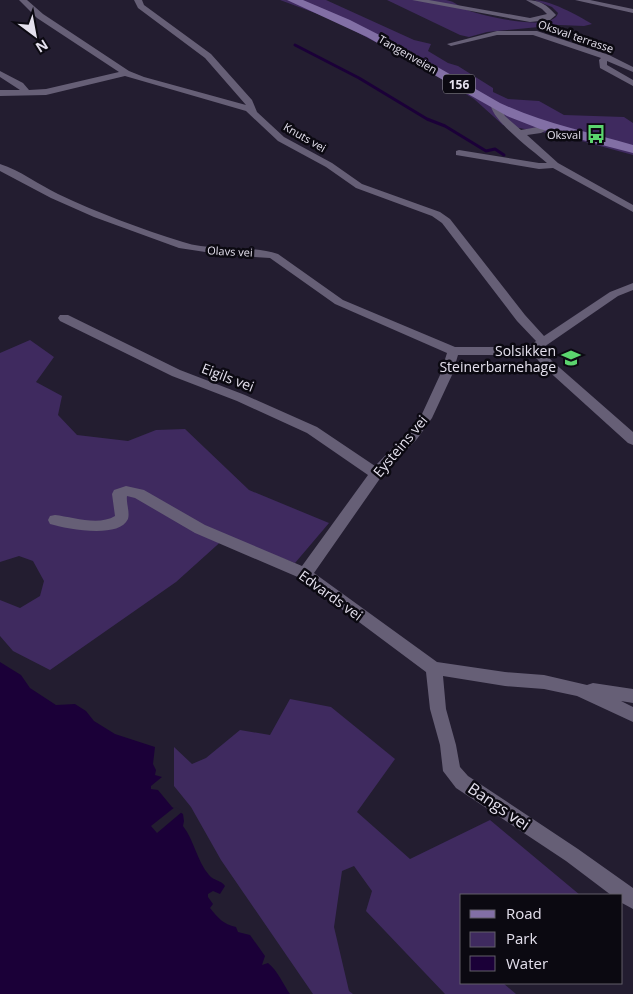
<svg xmlns="http://www.w3.org/2000/svg" width="633" height="994" font-family="'Open Sans',sans-serif">
  <style>
    .green { fill: #3f2a5f }
    .water { fill: #1b0038 }
    .pier { fill: #231d30 }
    .lines { fill: none; stroke-linecap: round; stroke-linejoin: round }
    .stream { stroke: #1b0038; stroke-width: 3 }
    .street { fill: #665f76; fill-rule: evenodd }
    .primary { fill: #826fa5; fill-rule: evenodd }
    .labels { text-anchor: middle; dominant-baseline: central; stroke-width: 5; stroke-linejoin: round; paint-order: stroke }
    .far-street-label { font-size: 11px; fill: #e4e0ed; stroke: #0b0911 }
    .far-poi-label { font-size: 11px; fill: #e4e0ed; stroke: #0b0911; text-anchor: end }
    .shield { fill: #0b0911; stroke: #a3a0ab; stroke-width: 1 }
    .shield-label { font-size: 12px; font-weight: bold; fill: #e4e0ed }
    .poi-label { font-size: 14px; fill: #e4e0ed; stroke: #0b0911; text-anchor: end }
    .street-label { font-size: 14px; fill: #e4e0ed; stroke: #0b0911 }
    .near-street-label { font-size: 16px; fill: #e4e0ed; stroke: #0b0911 }
  </style>
  <rect width="100%" height="100%" fill="#231d30"/>
  <path class="green" d="M280,0h46l88,40 17,4 -3,7 20,12 10,3 35,22v4l15,7 31,2 25,14 60,2 9,6v32l-70,-19 -60,-11 -29,-26 -59,-36 -81,-43z
    M387,0c19,0 40,0 59,0 9,1 16,9 24,11 15,5 83,22 88,2l-6,-6 -18,-7c15,0 44,15 58,24l-8,2 -25,-1 -72,7 -18,5 -9,-2z
    M30,340l24,17 -18,25 26,14 -4,19 19,20 51,6 28,-11 29,-1 64,61 80,33 -34,40 -69,-26 -50,45 -126,88 -37,-19 -13,-15v-36l20,8 20,-12 4,-15 -11,-20 -14,-5 -19,6v-209z
    M290,699l41,8 64,52 -38,53 53,47 80,-39 90,75h-118v88h41l13,11h-71l-79,-83 6,-20 -18,-25 -12,5 -8,56 15,64 4,3h-40l-92,-134 -30,-53 -17,-21v-39l18,17 14,-6 34,-28 30,5z"/>
  <path class="water" d="M0,662l21,13 9,13 26,17 19,-1 11,7 8,10 21,13 40,13 -2,17 3,6 -1,5 7,2 -11,9v3l7,1 14,17 11,7 1,7 -1,5c11,14 14,35 26,49 5,6 12,5 16,11l-5,8 -7,-3 -5,3v3l5,7 -3,4c8,10 13,16 26,19l2,5 12,3 15,21 -3,9 6,-2c10,8 15,21 22,31h-290z"/>
  <path class="pier" d="M175,807l8,4 -26,22 -6,-7z"/>
  <g class="lines">
    <path class="stream" d="M295,45l64,33 68,41 18,7 41,25 9,-2 9,6"/>
    <path class="street" d="M19,0h8l16,14 86,57 15,6 102,28 -41,-47 -67,-50 -4,-8h8l2,5 67,49 41,46 5,12 27,25 48,26 30,21 78,28 10,7 75,96 19,21 66,-44 23,-9v7l-15,6 -77,53 11,12 81,71v13l-5,-2 -84,-76 -13,-15 -22,3h-51l-6,20 -20,43 -15,21 -36,38 -67,96 123,89 68,10 39,3 43,10 6,-2 40,6v14l-12,-2 12,6v15l-56,-26 -33,-7 -39,-3 -62,-10 3,33 10,36 4,22 8,9 110,73 55,39v21l-11,-6v-8h-11l-45,-34 -110,-73 -13,-17 -3,-26 -10,-36 -4,-37 -126,-94 -105,-45 -60,-35 -8,-2c-1,7 3,16 1,23 -9,20 -61,10 -78,5l-2,-4 2,-4 5,-1c17,2 44,11 60,1l-3,-22 2,-4 12,-4 18,4 61,35 97,41 66,-91 -61,-42 -70,-32 -65,-25 -112,-55 -2,-3 2,-3h8l112,55 65,25 72,32 58,39 32,-33 15,-19 18,-39 7,-22 -112,-49 -65,-46 -45,-3 -46,-7 -85,-31 -43,-19 -51,-27v-7c20,6 39,21 58,30 40,19 83,35 125,48 30,10 65,2 95,12l65,46 112,47h54l22,-2 5,-4 -19,-20 -75,-98 -10,-7 -76,-28 -30,-21 -48,-26 -32,-30 -121,-35 -79,19 -46,1v-6h20l-20,-13v-6l23,12 6,7 17,-1 73,-17 -82,-54z
      M412,0h17l101,18 17,-4 -5,-5 -16,-9c14,0 21,5 30,15l-6,5 -20,2z
      M575,0h15l43,9v4z
      M497,31h40l72,24 24,12v5l-26,-11v4l26,15v6l-33,-18 -1,-8 2,-2 -68,-23h-36l-46,11 -4,-2z
      M495,103l3,1 7,12 16,14 28,-5v4l-8,4 -14,2 31,28 75,42v7l-80,-44 -14,1 -83,-14v-4l3,-1 80,13h8c-14,-12 -53,-41 -56,-57z"/>
    <path class="primary" d="M287,0h16l47,20 51,26 99,57c43,20 88,29 133,42v8l-93,-24 -33,-13 -140,-79z"/>
  </g>
  <defs>
    <g id="bus-bare" transform="scale(1.5)"><path d="M-5-6H5V4H4V6H2V4H-2V6H-4V4H-5ZM-3.5-4V0h7V-4ZM-3.5 1.2v1.5H-2V1.2ZM2 1.2v1.5H3.5V1.2Z" fill="#5bd56e" stroke="#0b0911" stroke-width="2.5" paint-order="stroke"/></g>
    <g id="school-bare" transform="scale(1.5)"><path d="M0-5L7-2L0 1L-7-2ZM-4 1L0 2.5L4 1V4Q0 6-4 4Z" fill="#5bd56e" stroke="#0b0911" stroke-width="2.5" paint-order="stroke"/></g>
  </defs>
  <g fill-rule="evenodd">
    <use href="#bus-bare" x="596" y="134"/>
    <use href="#school-bare" x="571" y="358"/>
  </g>
  <g class="labels">
    <g class="far-street-label">
      <text transform="translate(576 36) rotate(19)">Oksval terrasse</text>
      <text transform="translate(408 54) rotate(30)">Tangenveien</text>
      <text transform="translate(305 137) rotate(30)">Knuts vei</text>
      <text transform="translate(230 251) rotate(3)">Olavs vei</text>
    </g>
    <g class="far-poi-label">
      <text x="581" y="134">Oksval</text>
    </g>
    <rect class="shield" x="443" y="74.5" width="32" height="19" rx="4"/>
    <g class="shield-label">
      <text x="459" y="84">156</text>
    </g>
    <g class="poi-label">
      <text x="556" y="350">Solsikken<tspan x="556" dy="16">Steinerbarnehage</tspan></text>
    </g>
    <g class="street-label">
      <text transform="translate(228 377) rotate(21)">Eigils vei</text>
      <text transform="translate(400 446) rotate(-50)">Eysteins vei</text>
      <text transform="translate(331 595) rotate(36)">Edvards vei</text>
    </g>
    <g class="near-street-label">
      <text transform="translate(499 806) rotate(34)">Bangs vei</text>
    </g>
  </g>
  <rect x="460" y="894" width="162" height="90" fill="#0b0911" stroke="#625f69"/>
  <rect x="470" y="910" width="25" height="8" fill="#826fa5" stroke="#625f69"/>
  <text x="506" y="919" font-size="15" fill="#e4e0ed">Road</text>
  <rect x="470" y="932" width="25" height="15" fill="#3f2a5f" stroke="#625f69"/>
  <text x="506" y="944" font-size="15" fill="#e4e0ed">Park</text>
  <rect x="470" y="956" width="25" height="15" fill="#1b0038" stroke="#625f69"/>
  <text x="506" y="969" font-size="15" fill="#e4e0ed">Water</text>
  <g transform="translate(35 35) rotate(148)" stroke="#0b0911" stroke-width="4" paint-order="stroke">
  <path d="M0-4L9 19L0 12L-9 19Z" fill="#e4e0ed"/>
  <text y="-8" font-size="14" font-weight="bold" text-anchor="middle" fill="#e4e0ed">N</text>
  </g>
</svg>
